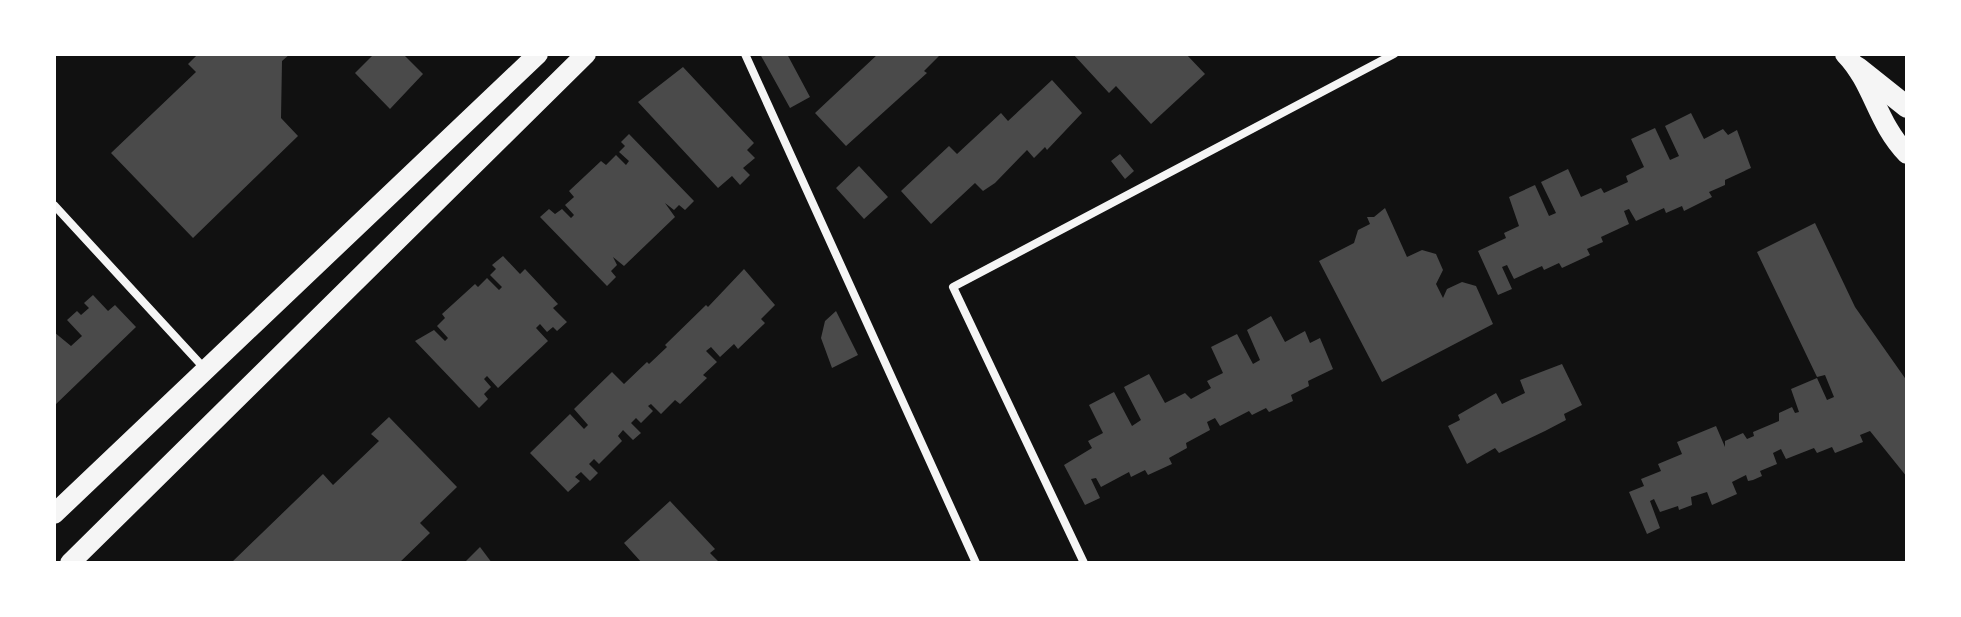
<svg xmlns="http://www.w3.org/2000/svg" width="1961" height="617" font-family="Ubuntu,sans-serif">
  <style>
    .building { fill: #4a4a4a }
    .lines { fill: none; stroke-linecap: round; stroke-linejoin: round }
    .minor { stroke: #f5f5f5; stroke-width: 8 }
    .primary { stroke: #f5f5f5; stroke-width: 20 }
    .trunk { stroke: #f5f5f5; stroke-width: 22 }
  </style>
  <rect width="100%" height="100%" fill="#111"/>
  <path class="building" d="M198,54h92l-8,7 -1,57 17,18 -105,102 -82,-85 85,-81 -8,-8z
    M374,54h34l-3,2 18,18 -33,35 -35,-36z
    M760,54h27l23,43 -20,11z
    M878,54h68l-7,2 -15,15 3,2 -81,73 -31,-33z
    M1073,54h113l19,20 -54,50 -35,-38 -7,7z
    M683,67l71,76 -7,7 8,8 -12,10 7,7 -10,10 -8,-9 -14,12 -80,-86z
    M1052,80l30,33 -35,37 -2,-3 -11,11 -7,-8 -32,33 -12,8 -8,-8 -44,41 -30,-33 48,-45 8,8 44,-41 7,8z
    M1691,113l13,26 19,-10 5,6 9,-5 14,38 -26,12v5l-16,7 3,5 -28,14 -2,-5 -16,7 -2,-5 -28,13 -7,-12 -5,2 5,13 -28,13 2,5 -16,7 3,6 -28,13 -3,-5 -15,7 -2,-4 -28,13 -7,-14 -5,2 10,22 -14,6 -20,-44 28,-13 -2,-5 15,-7 -10,-29 26,-12 14,31 7,-3 -15,-31 27,-13 13,28 20,-9 3,5 24,-11 -2,-6 18,-9 -13,-28 24,-11 15,32 9,-4 -14,-30z
    M629,134l65,67 -9,9 -6,-5 -5,5 -9,-7 10,14 -51,49 -11,-9 4,8 -6,6 5,6 -9,9 -67,-69 9,-8 6,5 7,-5 9,9 3,-3 -9,-10 9,-8 -5,-6 32,-30 5,4 10,-10 10,10 3,-4 -10,-9 6,-6 -4,-4z
    M1120,154l14,17 -9,8 -14,-18z
    M859,166l29,31 -24,22 -28,-31z
    M1385,208l22,49 15,-7 14,4 7,16 -7,14 7,14 4,-9 15,-7 14,4 17,38 -111,58 -63,-121 35,-18 4,-13 12,-6 -3,-7h7z
    M1815,223l40,84 52,74v96l-37,-46 -10,4 3,7 -28,11 -3,-6 -15,6 -3,-5 -28,11 -5,-10 -8,4 4,11 -17,7 2,5 -9,4 -5,1 -2,-6 -14,7 5,12 -25,11 -5,-13 -16,5 1,8 -13,5 -1,-4 -18,6 -6,-13 -4,2 10,27 -13,6 -18,-42 15,-6 -3,-7 20,-8 -3,-7 24,-10 -5,-12 39,-16 9,21v-6l18,-8 4,6 7,-3 -1,-4 26,-11v-8l13,-6 3,6 4,-1 -8,-23 26,-11 10,22 7,-3 -9,-22 -8,2 -60,-125z
    M503,256l17,18 5,-5 33,35 -5,4 14,14 -10,9 -4,-4 -6,5 -7,-8 -4,4 12,13 -50,47 -11,-12 -3,3 7,8 -7,7 4,5 -9,9 -64,-67 19,-11 11,11 3,-3 -11,-12 8,-8 -3,-4 33,-30 3,3 9,-9 12,12 3,-3 -12,-12 6,-6 -4,-4z
    M744,269l31,36 -14,14 4,4 -27,26 -4,-5 -14,13 -9,-10 -5,4 11,11 -14,13 4,3 -27,26 -5,-4 -14,14 -10,-10 -3,2 5,5 -12,12 -5,-5 -5,5 10,10 -8,7 -10,-10 -5,6 4,5 -23,23 -5,-5 -5,5 9,9 -8,8 -9,-9 -6,5 5,4 -12,11 -38,-39 40,-39 14,15 4,-4 -14,-16 38,-37 12,12 23,-22 2,2 18,-17 -2,-2 41,-40 2,2z
    M93,295l15,16 7,-6 21,22 -82,79v-74l17,14 11,-10 -15,-16 10,-9 4,4 8,-7 -5,-5z
    M836,311l22,44 -26,13 -11,-30 4,-17z
    M1271,316l14,26 20,-11 5,12 10,-5 13,31 -25,12 1,5 -18,9 2,6 -24,11 -3,-4 -14,7 -3,-4 -29,15 -5,-8 -8,4 3,8 -24,13 1,5 -18,10 3,6 -24,11 -3,-5 -14,7 -2,-5 -28,15 -5,-9 -5,1 9,19 -15,7 -21,-40 28,-17 -4,-7 15,-8 -14,-28 25,-13 18,34 9,-6 -17,-33 25,-13 16,29 20,-10 6,6 20,-11 -4,-7 16,-8 -12,-26 26,-13 16,30 7,-4 -13,-30z
    M1562,364l20,41 -18,9 2,6 -21,11 -46,22 -4,-5 -28,16 -19,-38 12,-6 -2,-5 38,-22 6,11 23,-11 -5,-13z
    M389,417l68,70 -37,36 10,10 -31,30h-168l92,-89 10,11 46,-44 -8,-7z
    M670,501l45,48 -5,4 10,10h-78l-18,-20z
    M480,547l12,16h-28z"/>
  <g class="lines">
    <path class="minor" d="M745,54l231,509
      M54,205l151,164
      M1084,563l-131,-276 441,-233"/>
    <path class="primary" d="M1845,54c29,30 31,68 62,100
      M54,514l484,-460
      M70,563l516,-509"/>
    <path class="trunk" d="M1858,68l49,39"/>
  </g>
  <rect width="1961" height="617" fill="none" stroke="#ffffff" stroke-width="112"/>
</svg>
